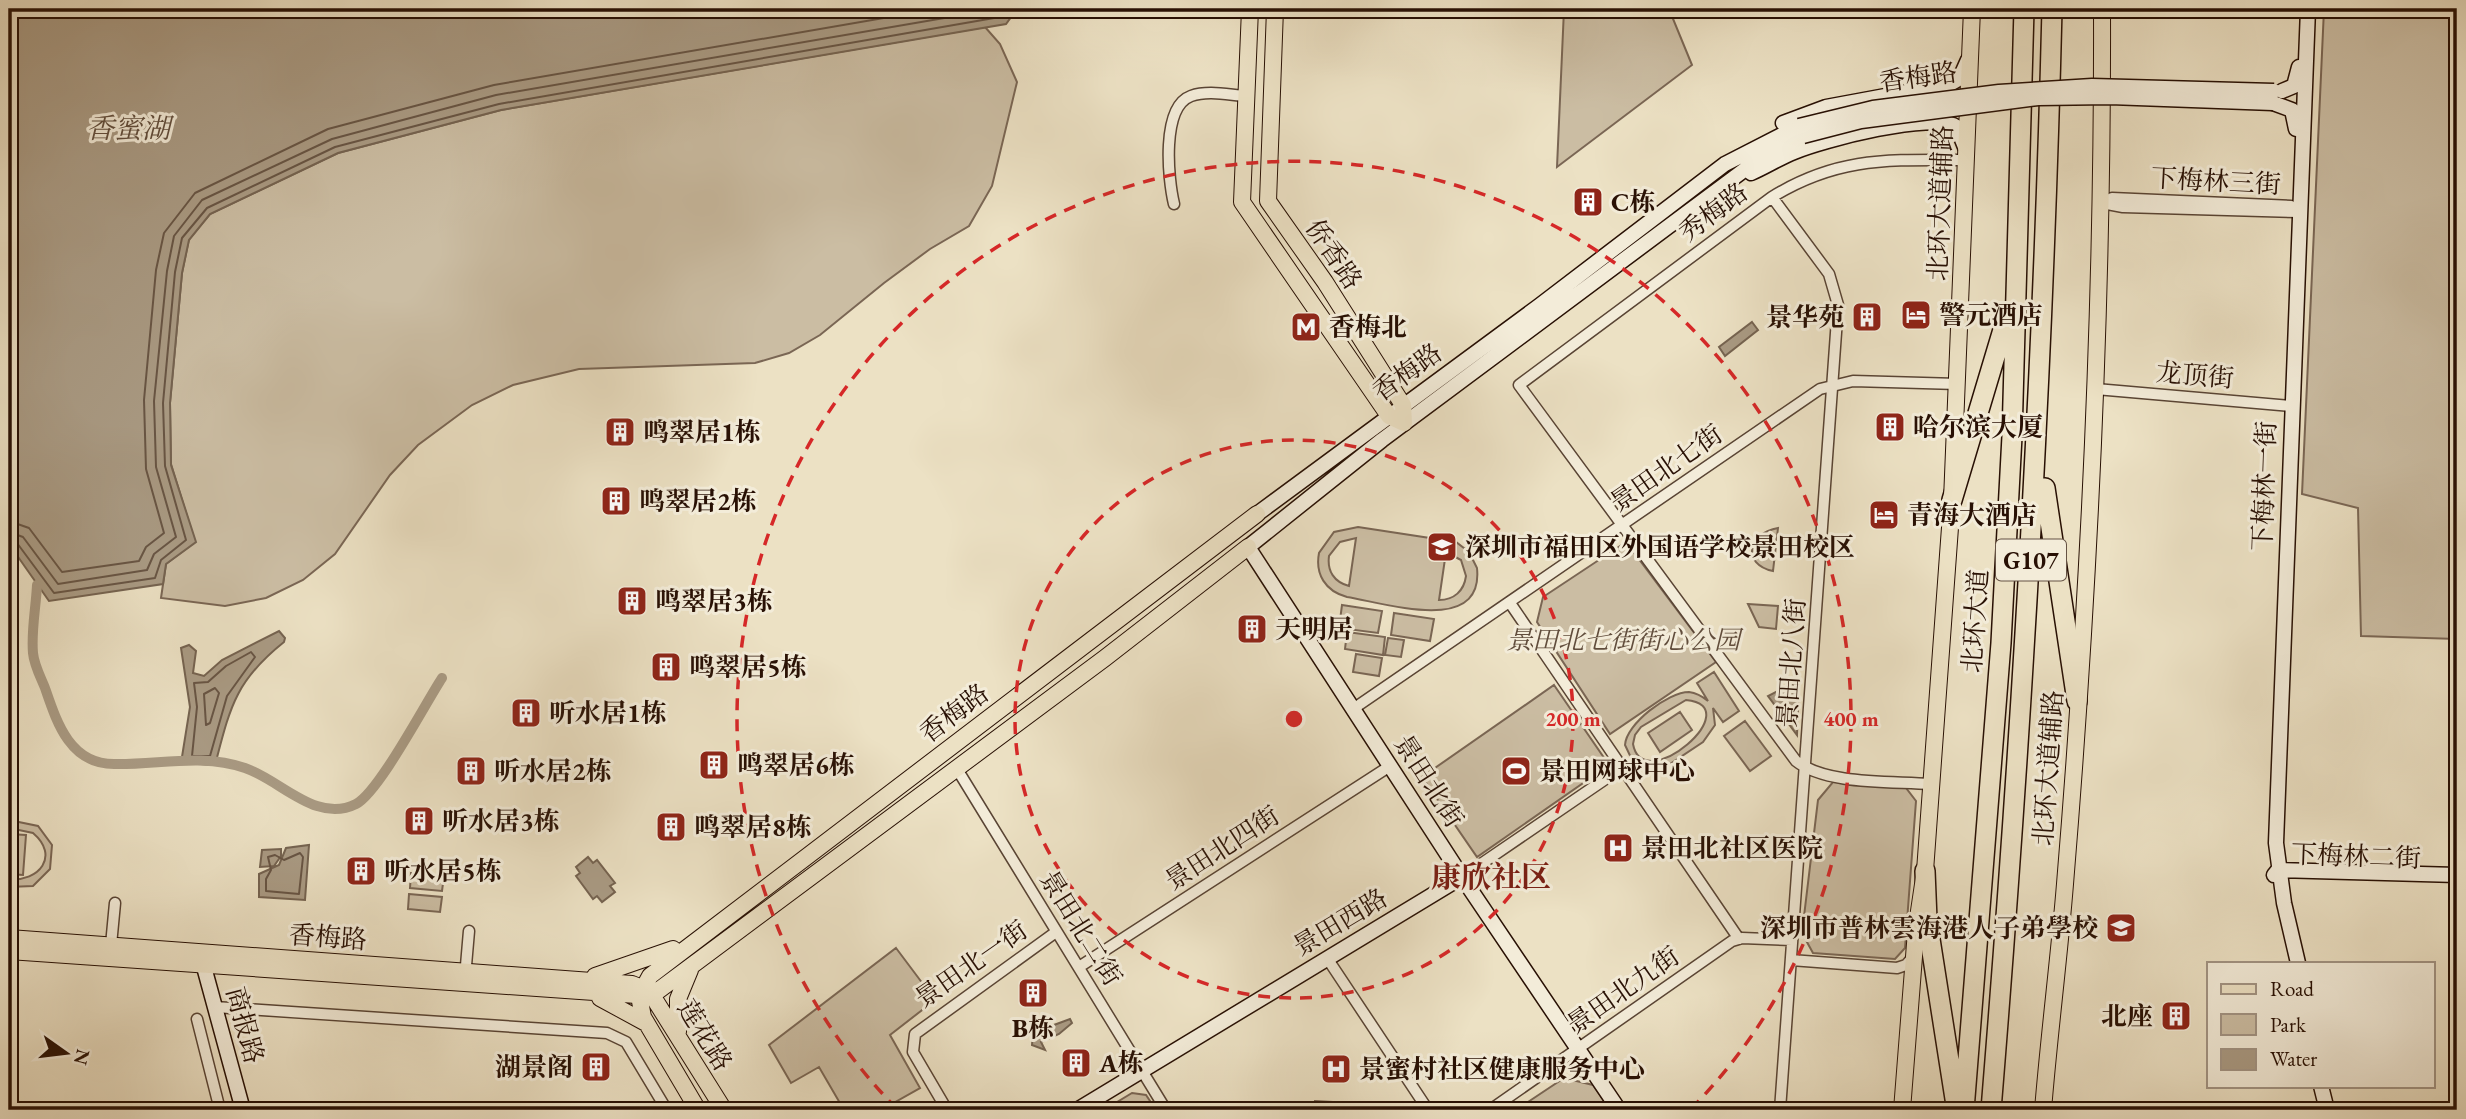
<svg xmlns="http://www.w3.org/2000/svg" width="2466" height="1119" font-family="'EB Garamond','Noto Serif SC',serif">
  <style>
    .green { fill: #cbbda3; stroke: #7a6654; stroke-width: 2; fill-rule: evenodd }
    .water { fill: #a99a83; stroke: #756350; stroke-width: 2 }
    .lines { fill: none; stroke-linecap: round; stroke-linejoin: round }
    .shore { stroke: #685544; stroke-width: 2 }
    .canal { stroke: #a99a83; stroke-width: 10 }
    .street-casing { stroke: #594434; stroke-width: 13 }
    .secondary-casing { stroke: #281004; stroke-width: 17 }
    .primary-casing { stroke: #281004; stroke-width: 18 }
    .highway-casing { stroke: #281004; stroke-width: 22 }
    .street { stroke: #f3ecd9; stroke-width: 10 }
    .secondary { stroke: #f3ecd9; stroke-width: 14 }
    .primary { stroke: #ece1c4; stroke-width: 16 }
    .highway { stroke: #ece1c4; stroke-width: 19 }
    .secondary-bridge-casing { stroke: #281004; stroke-width: 17; stroke-linecap: butt }
    .secondary-bridge { stroke: #f3ecd9; stroke-width: 14 }
    .ring { fill: none; stroke: #d62828; stroke-width: 3.5; stroke-dasharray: 12 9 }
    .labels { text-anchor: middle; dominant-baseline: central; stroke-width: 6; stroke-linejoin: round; paint-order: stroke }
    .shield { fill: #f3ecd9; stroke: #655244; stroke-width: 2 }
    .shield-label { font-size: 24px; font-weight: bold; fill: #281004 }
    .street-label { font-size: 26px; fill: #281004; stroke: #f3ecd9 }
    .poi-label { font-size: 26px; font-weight: bold; fill: #281004; stroke: #f3ecd9; text-anchor: start }
    .park-label { font-size: 26px; font-style: italic; fill: #614d3c; stroke: #f3ecd9 }
    .water-label { font-size: 28px; font-style: italic; fill: #624e3d; stroke: #f3ecd9 }
    .quarter-label { font-size: 30px; font-weight: bold; fill: #7a1f14; stroke: #f3ecd9 }
    .centre { fill: #d62828; stroke: #f3ecd9; stroke-width: 3.5 }
    .ring-label { font-size: 21px; text-anchor: middle; font-weight: bold; fill: #d62828; stroke: #f3ecd9; stroke-width: 6; stroke-linejoin: round; paint-order: stroke }
  </style>
  <rect width="100%" height="100%" fill="#ece1c4"/>
  <filter id="stains"><feTurbulence type="fractalNoise" baseFrequency=".00286" numOctaves="4"/><feColorMatrix values="0 0 0 0 .2 0 0 0 0 .09 0 0 0 0 .02 0 0 0 .5 -.17"/></filter>
  <radialGradient id="worn" r=".72"><stop offset=".6" stop-color="#630" stop-opacity="0"/><stop offset="1" stop-color="#630" stop-opacity=".3"/></radialGradient>
  <path class="green" d="M1564,9h105l23,56 -135,102z
    M2324,9h133v630l-96,-3 -3,-128 -56,-14z
    M985,27l15,17 17,38 -25,104 -23,40 -39,23 -46,34 -64,52 -31,18 -34,10 -176,6 -66,16 -41,20 -54,40 -28,30 -55,79 -32,26 -37,18 -41,8 -64,-8 5,-34 29,-22 -24,-78 -1,-61 12,-130 7,-34 21,-25 128,-61 163,-43z
    M1358,527l98,15 13,10 8,16c7,68 -92,35 -130,29 -22,-6 -32,-23 -28,-44l15,-21zM1356,538l-7,48c-15,-4 -22,-15 -20,-30l11,-14zM1446,552l15,8 5,16c-2,15 -12,24 -27,24z
    M1778,528l-5,43c-32,-7 -25,-38 5,-43z
    M1626,542l90,120 -106,72 -73,-112 6,-25z
    M1748,604l30,2 -2,23 -17,-2z
    M1342,605l40,6 -4,22 -39,-5z
    M1394,613l40,6 -4,22 -39,-6z
    M1347,632l38,5 -2,18 -38,-6z
    M1388,638l16,2 -3,17 -16,-2z
    M1356,654l26,4 -3,18 -26,-4z
    M1714,672l25,39 -16,11 -10,-14 2,17 -12,17 -42,28h-15l-12,-6 -9,-19c1,-21 43,-53 64,-53 8,1 13,4 19,9l-11,-18zM1686,700c64,6 -43,98 -53,44l2,-9 6,-8z
    M1554,685l55,80 -132,92 -55,-80z
    M1680,712l12,18 -32,22 -12,-19z
    M1745,721l26,35 -21,15 -26,-35z
    M1833,782l73,6 10,13 -11,147 -10,11 -82,-6 -11,-20 16,-133z
    M9,820l29,6 14,19 -2,24 -17,17 -24,1v-8c30,3 51,-23 24,-46l-24,-5z
    M9,834l17,1 -3,40 -14,-1z
    M411,873l33,3 -2,15 -32,-3z
    M409,894l33,3 -2,15 -32,-3z
    M896,948l39,52 -45,35 30,53 -39,22h-37l-25,-43 -28,16 -22,-38z
    M1564,1078l29,7 17,25h-94z
    M1132,1093l14,2 10,15h-52z
    M1315,1101l53,3v6h-53z"/>
  <path class="water" d="M9,9h1008l-11,15 -505,86 -163,43 -128,61 -21,26 -7,33 -12,130 1,62 25,77 -30,22 -3,20 -114,17 -40,-57z
    M1752,322l6,8 -33,26 -6,-9z
    M279,631l6,7 -1,4c-49,39 -54,66 -69,123l-34,-2 9,-56 -9,-59 8,-3 7,6 -3,22 11,3 18,-16z
    M1799,680l-2,55 -29,-39z
    M309,845l-4,55 -46,-3v-23l20,-9 7,-17z
    M281,849v7l-7,10 -14,1 2,-17z
    M588,857l5,6 4,-3 18,23 -5,3 5,6 -13,10 -5,-6 -4,3 -17,-23 4,-3 -4,-6z
    M1070,1019l2,4 -13,11 -18,8 4,8 -13,-5 1,-14 5,7 16,-13z"/>
  <g class="lines">
    <path class="shore" d="M9,521l20,7 33,44 77,-11 7,-14 18,-14 -18,-64 -2,-69 12,-130 8,-37 31,-40 133,-64 166,-44 442,-76
      M9,532l14,5 35,47 89,-14 7,-16 22,-17 -20,-70 -2,-66 13,-130 7,-35 28,-36 130,-61 164,-44 501,-86
      M9,541l8,2 37,50 101,-15 6,-18 25,-20 -21,-74 -2,-63 12,-131 7,-34 25,-30 128,-61 164,-43 501,-87 8,-8
      M251,652l4,5 -28,39 -17,60h-18l5,-49 -3,-24 14,-1 18,-16z
      M215,688l4,5 -9,30 -4,2 -2,-31z
      M300,853l3,4 -4,37 -33,-3v-12l5,-9 -3,-13 7,-2 9,5z"/>
    <path class="canal" d="M37,585c-1,22 -6,46 -4,68 1,12 8,25 12,35 12,35 25,76 69,76 45,1 87,-11 131,4 36,12 71,56 111,36 23,-12 69,-100 86,-126"/>
    <g class="street-casing">
      <path id="street" d="M1772,197l57,77 9,31 -58,805
        M2102,203l10,-5 179,8 7,6
        M2102,203l21,4 175,5
        M1174,204c-6,-25 -13,-97 17,-108 17,-6 38,-1 55,0
        M2096,389l195,17
        M1510,603l229,336
        M1353,709l467,-320 33,-8 105,3
        M957,769l209,341
        M1930,784c-39,-3 -104,1 -134,-23l-277,-376 253,-188c67,-41 118,-37 194,-37
        M1462,877l161,-110
        M111,945l4,-42
        M1327,958l101,152
        M1791,960l106,8 9,-3 7,-8
        M1079,967l311,-201
        M465,977l4,-46
        M215,1007l392,26 19,9 39,65
        M197,1019l23,91
        M947,1110l-34,-58 2,-18 141,-102
        M1490,1110l242,-169 10,-3 50,2"/>
    </g>
    <g class="secondary-casing">
      <path id="secondary" d="M2282,91l12,-5 5,-19
        M2273,103l19,7 4,19
        M1783,123l43,-16 124,-23 10,-6 8,-18
        M1751,173c14,-6 28,-15 43,-21 29,-12 139,-41 163,-25l8,20
        M1257,514l282,-208 186,-142 74,-38
        M2274,875l4,-5 179,5
        M201,956l42,154
        M2298,963l-14,-60 -8,-60 32,-834
        M2321,1086l6,24
        M1077,1110l385,-233
        M1619,1110l-157,-233 -214,-330 134,-107 381,-284 40,-20"/>
    </g>
    <g class="primary-casing">
      <path id="primary" d="M1250,9l-8,193 147,214 15,7
        M1275,9l-7,192 57,81 78,123 1,18
        M9,938l623,46 10,4 13,12 69,110
        M9,951l642,45 454,-338 143,-111
        M595,976l78,-27
        M600,998l46,25
        M678,1032v-33l12,-29
        M698,1110l-55,-93 -4,-21 11,-20 607,-462
        M1902,1110l14,-179 9,-60 27,-371 20,-491
        M2043,1110c6,-75 16,-151 22,-226 24,-291 38,-583 37,-875"/>
    </g>
    <g class="highway-casing">
      <path id="highway" d="M2045,488l32,213
        M1952,500l56,-187
        M1925,871l2,49 29,185
        M1964,1110l37,-467 11,-207 12,-427
        M1991,1110c30,-367 52,-733 61,-1101"/>
    </g>
    <use href="#street" class="street"/>
    <use href="#secondary" class="secondary"/>
    <use href="#primary" class="primary"/>
    <use href="#highway" class="highway"/>
    <g class="secondary-bridge-casing">
      <path id="secondary-bridge" d="M1799,126l74,-18 126,-16 93,-6 182,5
        M1803,136l58,-15 177,-23 72,-1 163,6"/>
    </g>
    <use href="#secondary-bridge" class="secondary-bridge"/>
  </g>
  <g class="ring">
    <circle cx="1294" cy="719" r="279"/>
    <path d="M897 1109A557 557 0 1 1 1691 1109"/>
  </g>
  <defs>
    <g id="building-square" transform="scale(1.575)"><rect x="-9" y="-9" width="18" height="18" rx="4" fill="#8f2418" stroke="#f3ecd9"/><path d="M-4-6H4V6H1V3H-1V6H-4ZM-2.5-4.3h1.7v1.8h-1.7ZM.8-4.3h1.7v1.8H.8ZM-2.5-1h1.7V.8h-1.7ZM.8-1h1.7V.8H.8Z" fill="#fff"/></g>
    <g id="hotel-square" transform="scale(1.575)"><rect x="-9" y="-9" width="18" height="18" rx="4" fill="#8f2418" stroke="#f3ecd9"/><path d="M-6-4.5h1.5V1H6V5H4.5V3h-9V5H-6ZM-4 0a1.8 1.8 0 1 1 3.6 0ZM.5 0V-2.5h3Q6-2.5 6 0Z" fill="#fff"/></g>
    <g id="metro-square" transform="scale(1.575)"><rect x="-9" y="-9" width="18" height="18" rx="4" fill="#8f2418" stroke="#f3ecd9"/><path d="M-5.5 5V-5H-3L0 0L3-5H5.5V5H3V-.5L0 4L-3-.5V5Z" fill="#fff"/></g>
    <g id="school-square" transform="scale(1.575)"><rect x="-9" y="-9" width="18" height="18" rx="4" fill="#8f2418" stroke="#f3ecd9"/><path d="M0-5L7-2L0 1L-7-2ZM-4 1L0 2.5L4 1V4Q0 6-4 4Z" fill="#fff"/></g>
    <g id="stadium-square" transform="scale(1.575)"><rect x="-9" y="-9" width="18" height="18" rx="4" fill="#8f2418" stroke="#f3ecd9"/><path d="M0-5a6.5 5 0 1 0 0 10a6.5 5 0 1 0 0-10ZM-3.5-1.8h7v3.6h-7Z" fill="#fff"/></g>
    <g id="hospital-square" transform="scale(1.575)"><rect x="-9" y="-9" width="18" height="18" rx="4" fill="#8f2418" stroke="#f3ecd9"/><path d="M-5-5h3v3.5h4V-5h3V5h-3V1.5h-4V5h-3Z" fill="#fff"/></g>
  </defs>
  <g fill-rule="evenodd">
    <use href="#building-square" x="1588" y="202"/>
    <use href="#hotel-square" x="1916" y="315"/>
    <use href="#building-square" x="1867" y="317"/>
    <use href="#metro-square" x="1306" y="327"/>
    <use href="#building-square" x="1890" y="427"/>
    <use href="#building-square" x="620" y="432"/>
    <use href="#building-square" x="616" y="501"/>
    <use href="#hotel-square" x="1884" y="515"/>
    <use href="#school-square" x="1442" y="547"/>
    <use href="#building-square" x="632" y="601"/>
    <use href="#building-square" x="1252" y="629"/>
    <use href="#building-square" x="666" y="667"/>
    <use href="#building-square" x="526" y="713"/>
    <use href="#building-square" x="714" y="765"/>
    <use href="#building-square" x="471" y="771"/>
    <use href="#stadium-square" x="1516" y="771"/>
    <use href="#building-square" x="419" y="821"/>
    <use href="#building-square" x="671" y="827"/>
    <use href="#hospital-square" x="1618" y="848"/>
    <use href="#building-square" x="361" y="871"/>
    <use href="#school-square" x="2121" y="928"/>
    <use href="#building-square" x="1033" y="993"/>
    <use href="#building-square" x="2176" y="1016"/>
    <use href="#building-square" x="1076" y="1063"/>
    <use href="#building-square" x="596" y="1067"/>
    <use href="#hospital-square" x="1336" y="1069"/>
  </g>
  <g class="labels">
    <rect class="shield" x="1996" y="539.5" width="70" height="41" rx="5"/>
    <g class="shield-label">
      <text x="2031" y="560">G107</text>
    </g>
    <g class="street-label">
      <text transform="translate(1918 77) rotate(-8)">香梅路</text>
      <text transform="translate(2216 181) rotate(3)">下梅林三街</text>
      <text transform="translate(1940 203) rotate(-88)">北环大道辅路</text>
      <text transform="translate(1713 212) rotate(-37)">秀梅路</text>
      <text transform="translate(1334 254) rotate(56)">侨香路</text>
      <text transform="translate(1407 372) rotate(-36)">香梅路</text>
      <text transform="translate(2195 375) rotate(5)">龙顶街</text>
      <text transform="translate(1666 468) rotate(-35)">景田北七街</text>
      <text transform="translate(2264 486) rotate(-88)">下梅林一街</text>
      <text transform="translate(1975 621) rotate(-86)">北环大道</text>
      <text transform="translate(1791 663) rotate(-86)">景田北八街</text>
      <text transform="translate(954 713) rotate(-37)">香梅路</text>
      <text transform="translate(2048 768) rotate(-86)">北环大道辅路</text>
      <text transform="translate(1429 781) rotate(57)">景田北街</text>
      <text transform="translate(1222 848) rotate(-33)">景田北四街</text>
      <text transform="translate(2356 856) rotate(2)">下梅林二街</text>
      <text transform="translate(1340 922) rotate(-31)">景田西路</text>
      <text transform="translate(1081 928) rotate(58)">景田北二街</text>
      <text transform="translate(328 937) rotate(4)">香梅路</text>
      <text transform="translate(971 964) rotate(-35)">景田北一街</text>
      <text transform="translate(1623 990) rotate(-35)">景田北九街</text>
      <text transform="translate(245 1025) rotate(75)">商报路</text>
      <text transform="translate(705 1035) rotate(58)">莲花路</text>
    </g>
    <g class="poi-label">
      <text x="1611" y="202">C栋</text>
      <text x="1939" y="315">警元酒店</text>
      <text x="1844" y="317" text-anchor="end">景华苑</text>
      <text x="1329" y="327">香梅北</text>
      <text x="1913" y="427">哈尔滨大厦</text>
      <text x="643" y="432">鸣翠居1栋</text>
      <text x="639" y="501">鸣翠居2栋</text>
      <text x="1907" y="515">青海大酒店</text>
      <text x="1465" y="547">深圳市福田区外国语学校景田校区</text>
      <text x="655" y="601">鸣翠居3栋</text>
      <text x="1275" y="629">天明居</text>
      <text x="689" y="667">鸣翠居5栋</text>
      <text x="549" y="713">听水居1栋</text>
      <text x="737" y="765">鸣翠居6栋</text>
      <text x="494" y="771">听水居2栋</text>
      <text x="1539" y="771">景田网球中心</text>
      <text x="442" y="821">听水居3栋</text>
      <text x="694" y="827">鸣翠居8栋</text>
      <text x="1641" y="848">景田北社区医院</text>
      <text x="384" y="871">听水居5栋</text>
      <text x="2098" y="928" text-anchor="end">深圳市普林雲海港人子弟學校</text>
      <text x="2153" y="1016" text-anchor="end">北座</text>
      <text x="1033" y="1028" text-anchor="middle">B栋</text>
      <text x="1099" y="1063">A栋</text>
      <text x="573" y="1067" text-anchor="end">湖景阁</text>
      <text x="1359" y="1069">景蜜村社区健康服务中心</text>
    </g>
    <g class="park-label">
      <text x="1623" y="640">景田北七街街心公园</text>
    </g>
    <g class="water-label">
      <text x="128" y="128">香蜜湖</text>
    </g>
    <g class="quarter-label">
      <text x="1491" y="876">康欣社区</text>
    </g>
  </g>
  <circle cx="1294" cy="719" r="10" class="centre"/>
  <g class="ring-label">
    <text x="1573" y="726">200 m</text>
    <text x="1851" y="726">400 m</text>
  </g>
  <rect width="2466" height="1119" fill="none" stroke="#ece1c4" stroke-width="35"/>
  <rect x="10" y="10" width="2445" height="1098" fill="none" stroke="#281004" stroke-width="3.5"/>
  <rect x="18" y="18" width="2431" height="1084" fill="none" stroke="#281004" stroke-width="2"/>
  <rect x="2207" y="962" width="228" height="126" fill="#f3ecd9" stroke="#a29484" stroke-width="2"/>
  <rect x="2221" y="984" width="35" height="10" fill="#ece1c4" stroke="#a29484" stroke-width="2"/>
  <text x="2270" y="996" font-size="21" fill="#281004">Road</text>
  <rect x="2221" y="1014" width="35" height="21" fill="#cbbda3" stroke="#a29484" stroke-width="2"/>
  <text x="2270" y="1032" font-size="21" fill="#281004">Park</text>
  <rect x="2221" y="1049" width="35" height="21" fill="#a99a83" stroke="#a29484" stroke-width="2"/>
  <text x="2270" y="1066" font-size="21" fill="#281004">Water</text>
  <g transform="translate(66 1053) rotate(104)" stroke="#f3ecd9" stroke-width="5" paint-order="stroke">
  <path d="M0-5L12 26L0 18L-12 26Z" fill="#281004"/>
  <text y="-10" font-size="19" font-weight="bold" text-anchor="middle" fill="#281004">N</text>
  </g>
  <rect width="100%" height="100%" filter="url(#stains)"/>
  <rect width="100%" height="100%" fill="url(#worn)"/>
</svg>
